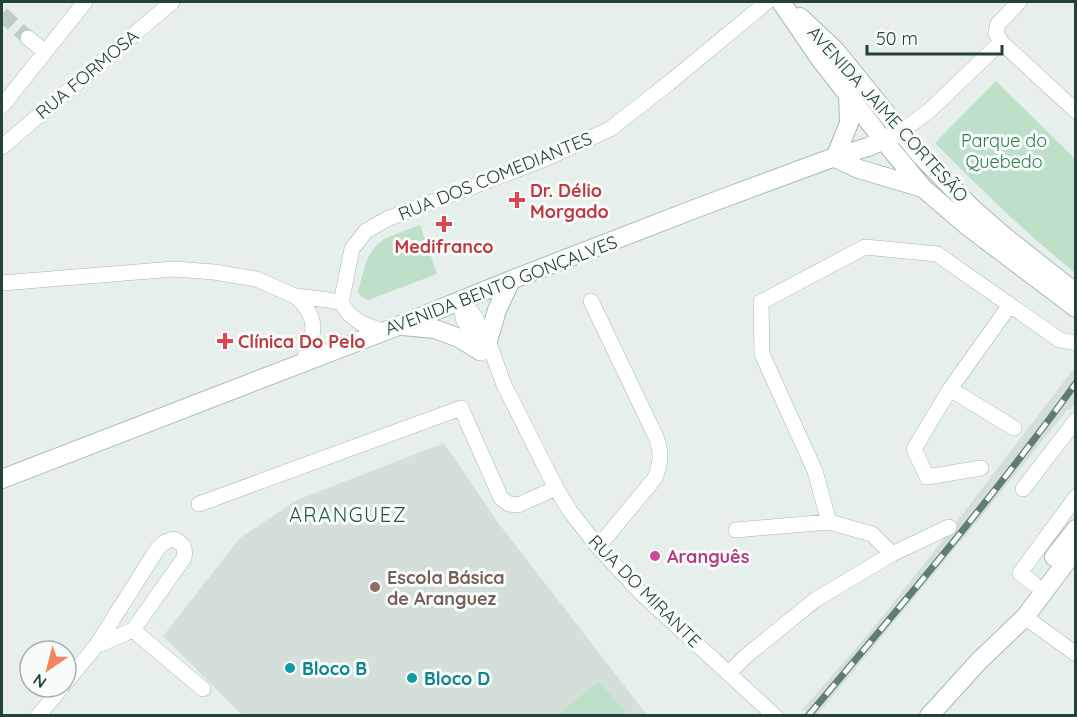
<svg xmlns="http://www.w3.org/2000/svg" width="1077" height="717" font-family="Quicksand,sans-serif">
  <style>
    .built { fill: #d4dfda }
    .green { fill: #bfe0c8 }
    .lines { fill: none; stroke-linecap: round; stroke-linejoin: round }
    .street-tunnel { stroke: #bfccc8; stroke-width: 15; stroke-dasharray: 15 8; stroke-linecap: butt }
    .street-casing { stroke: #a8b8b2; stroke-width: 16 }
    .secondary-casing { stroke: #a4bbb3; stroke-width: 20 }
    .street { stroke: #fff; stroke-width: 15 }
    .secondary { stroke: #fff; stroke-width: 18 }
    .rail-casing { stroke: #5f7d75; stroke-width: 7 }
    .rail { stroke: #f7fbf9; stroke-width: 4.5; stroke-dasharray: 14; stroke-linecap: butt }
    .health-dot { fill: #e0444e; stroke: #f7fbf9; stroke-width: 2 }
    .hotel-dot { fill: #d1479c; stroke: #f7fbf9; stroke-width: 2 }
    .education-dot { fill: #8d6e63; stroke: #f7fbf9; stroke-width: 2 }
    .culture-dot { fill: #0f9aa8; stroke: #f7fbf9; stroke-width: 2 }
    .labels { text-anchor: middle; dominant-baseline: central; stroke-width: 6; stroke-linejoin: round; paint-order: stroke }
    .street-label { font-size: 18px; fill: #24423a; stroke: #f7fbf9 }
    .park-label { font-size: 18px; fill: #2d7a4b; stroke: #f7fbf9 }
    .health-label { font-size: 18px; font-weight: bold; fill: #be3a42; stroke: #f7fbf9; text-anchor: start }
    .hotel-label { font-size: 18px; font-weight: bold; fill: #b23c85; stroke: #f7fbf9; text-anchor: start }
    .education-label { font-size: 18px; font-weight: bold; fill: #785e54; stroke: #f7fbf9; text-anchor: start }
    .culture-label { font-size: 18px; font-weight: bold; fill: #0d838f; stroke: #f7fbf9; text-anchor: start }
    .neighbourhood-label { font-size: 20px; letter-spacing: 1.5px; fill: #1f5548; stroke: #f7fbf9 }
  </style>
  <rect width="100%" height="100%" fill="#e6efeb"/>
  <path class="built" d="M1075,367v36l-5,7 -2,-1 -88,109 -163,197h-6l-8,-6 67,-77 62,-78z
    M444,443l55,81 148,191h-405l-79,-79 77,-98 57,-38z"/>
  <path class="green" d="M996,81l79,78v29l-2,3 3,3v76l-2,2c-50,-40 -94,-84 -139,-129z
    M420,225l17,49 -69,26 -8,-4 -2,-4c5,-19 8,-41 25,-52 11,-6 25,-10 37,-15z
    M599,681l28,34h-70z"/>
  <g class="lines">
    <path class="street-tunnel" d="M2,14l26,24"/>
    <g class="street-casing">
      <path id="street" d="M28,38l16,13
        M1001,42l-5,-9 2,-9 21,-22
        M2,106l83,-104
        M901,132l29,-22 71,-68 75,69
        M2,147l170,-145
        M2,283l172,-14 40,3 42,7 39,17 34,4 12,3 8,11 12,9 21,8
        M295,296c25,21 20,39 8,66
        M461,300l14,17 13,24 16,44 52,103 14,23 28,36 43,46 134,123
        M461,301l2,17 18,35
        M591,301l65,136c6,17 5,25 -1,41l-57,69
        M341,303l11,-54 14,-18 21,-12 158,-60 65,-30 59,-46 98,-81
        M950,389l64,39
        M981,468l-54,9 -13,-28 36,-60 60,-84
        M1023,489l53,-69
        M199,504l262,-96 40,90 8,6 9,1 38,-17
        M829,522l-14,-51 -53,-117 -1,-52 104,-55 72,7 123,86 16,3
        M736,530l93,-8 43,12 20,20
        M1034,584l-14,-11 56,-76
        M1025,617l51,37
        M133,630l70,59
        M729,673l17,-17 69,-56 77,-46 57,-27
        M66,682l30,-36 62,-98 7,-6 8,-3c10,4 13,8 11,19l-51,72 -37,16
        M38,716l24,-29"/>
    </g>
    <g class="secondary-casing">
      <path id="secondary" d="M781,2l39,57 64,82 39,47 43,37 110,83
        M800,17l35,33 86,106 52,53 31,27 72,57
        M835,158l24,11 64,19
        M835,158l14,-35 -1,-29
        M403,326l32,3 24,9 21,13
        M488,341l9,-31 14,-30
        M2,479l396,-153 113,-46 194,-75 127,-47 36,-11 33,-15
        M1054,557l22,-28
        M929,716l50,-55 46,-44 51,-68"/>
    </g>
    <use href="#street" class="street"/>
    <use href="#secondary" class="secondary"/>
    <g class="rail-casing">
      <path id="rail" d="M808,716c92,-109 184,-217 268,-333"/>
    </g>
    <use href="#rail" class="rail"/>
  </g>
  <g class="health-dot">
    <path d="M514 191h6v6h6v6h-6v6h-6v-6h-6v-6h6z"/>
    <path d="M441 215h6v6h6v6h-6v6h-6v-6h-6v-6h6z"/>
    <path d="M222 332h6v6h6v6h-6v6h-6v-6h-6v-6h6z"/>
  </g>
  <circle class="hotel-dot" cx="655" cy="556" r="6"/>
  <circle class="education-dot" cx="375" cy="587" r="6"/>
  <g class="culture-dot">
    <circle cx="290" cy="668" r="6"/>
    <circle cx="412" cy="678" r="6"/>
  </g>
  <g class="labels">
    <g class="street-label">
      <text transform="translate(87 74) rotate(-40)">RUA FORMOSA</text>
      <text transform="translate(888 114) rotate(48)">AVENIDA JAIME CORTESÃO</text>
      <text transform="translate(495 176) rotate(-22)">RUA DOS COMEDIANTES</text>
      <text transform="translate(501 285) rotate(-21)">AVENIDA BENTO GONÇALVES</text>
      <text transform="translate(645 591) rotate(45)">RUA DO MIRANTE</text>
    </g>
    <g class="park-label">
      <text x="1004" y="140">Parque do<tspan x="1004" dy="21">Quebedo</tspan></text>
    </g>
    <g class="health-label">
      <text x="530" y="190">Dr. Délio<tspan x="530" dy="21">Morgado</tspan></text>
      <text x="444" y="246" text-anchor="middle">Medifranco</text>
      <text x="238" y="341">Clínica Do Pelo</text>
    </g>
    <g class="hotel-label">
      <text x="667" y="556">Aranguês</text>
    </g>
    <g class="education-label">
      <text x="387" y="577">Escola Básica<tspan x="387" dy="21">de Aranguez</tspan></text>
    </g>
    <g class="culture-label">
      <text x="302" y="668">Bloco B</text>
      <text x="424" y="678">Bloco D</text>
    </g>
    <g class="neighbourhood-label">
      <text x="348" y="514">ARANGUEZ</text>
    </g>
  </g>
  <rect width="1077" height="717" fill="none" stroke="#24423a" stroke-width="6"/>
  <g transform="translate(48 669) rotate(215)"><circle r="28" fill="#f7fbf9" stroke="#a3b1ad" stroke-width="1.5"/>
  <path d="M0-4.5L10 22L0 15L-10 22Z" fill="#f4845f"/>
  <text y="-9" font-size="16" font-weight="bold" text-anchor="middle" fill="#24423a">N</text>
  </g>
  <path d="M867 45v9h135v-9" fill="none" stroke="#24423a" stroke-width="3"/>
  <text x="876" y="45" font-size="18" fill="#24423a" stroke="#f7fbf9" stroke-width="4.5" paint-order="stroke">50 m</text>
</svg>
